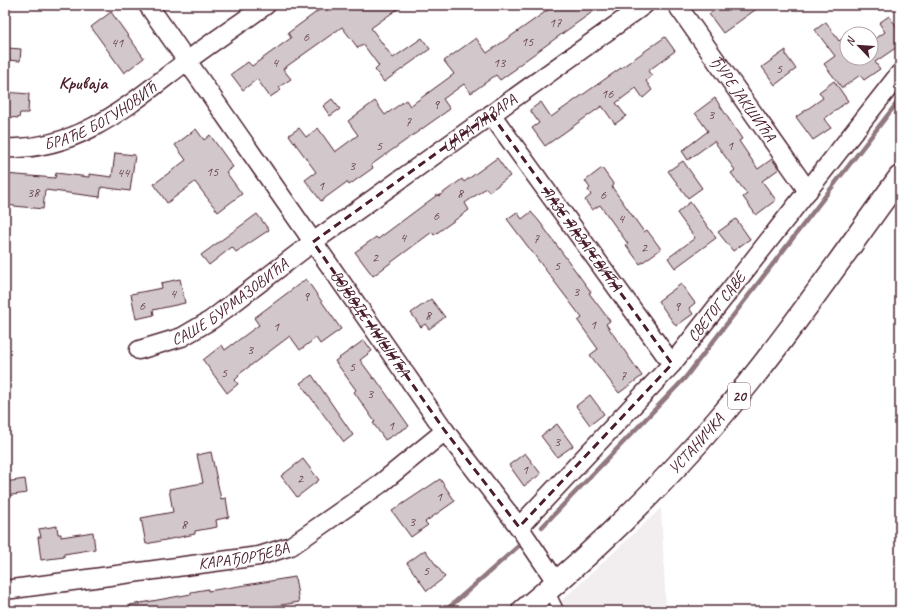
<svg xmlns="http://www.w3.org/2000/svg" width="905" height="616" font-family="Caveat,sans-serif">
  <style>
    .built { fill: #f2eeef }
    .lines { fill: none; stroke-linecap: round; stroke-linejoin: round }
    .stream { stroke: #91787e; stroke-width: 4.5 }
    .building { fill: #d2c7cb; stroke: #4a1f2b }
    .service-casing { stroke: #4a1f2b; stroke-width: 12 }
    .minor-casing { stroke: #4a1f2b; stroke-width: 21 }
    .primary-casing { stroke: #4a1f2b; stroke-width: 25 }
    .service { stroke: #fff; stroke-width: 9 }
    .minor { stroke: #fff; stroke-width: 18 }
    .primary { stroke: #fff; stroke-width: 22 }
    .marked { fill: none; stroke: #4a1f2b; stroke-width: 3; stroke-dasharray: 8 5; stroke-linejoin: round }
    .labels { text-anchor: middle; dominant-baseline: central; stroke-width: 3; stroke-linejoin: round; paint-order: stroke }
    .number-label { font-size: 14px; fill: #6c4953 }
    .shield { fill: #fff; stroke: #80626b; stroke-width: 1 }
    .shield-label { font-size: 15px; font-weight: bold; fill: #4a1f2b }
    .street-label { font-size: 16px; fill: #4a1f2b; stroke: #fff }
    .quarter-label { font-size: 18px; font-weight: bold; fill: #4a1f2b; stroke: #fff }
  </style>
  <rect width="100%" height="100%" fill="#fff"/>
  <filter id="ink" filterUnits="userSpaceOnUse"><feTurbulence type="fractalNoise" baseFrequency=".025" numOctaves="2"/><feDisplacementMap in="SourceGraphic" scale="8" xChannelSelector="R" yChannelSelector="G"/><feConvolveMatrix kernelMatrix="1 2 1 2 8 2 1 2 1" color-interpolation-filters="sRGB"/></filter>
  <g filter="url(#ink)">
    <path class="built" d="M661,508l5,103h-118l21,-17z"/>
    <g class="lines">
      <path class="stream" d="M542,527l143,-149 215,-279
        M445,611l78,-69"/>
    </g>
    <path class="building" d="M326,5h77l-32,23 22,30 29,-20 8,11 -46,33 -9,-12 4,-4 -16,-22 -5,4 -16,-21 -59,42 8,10 -12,8 2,3 -11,7 -13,-18 -14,11 -12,-16 17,-12 4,4 39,-28 -3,-5z
      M555,5h47l-86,62 1,1 -17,12 -4,-5 -25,18 -7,-9 -21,15 7,10 -79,56 2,3 -24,17 -2,-3 -26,19 -16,-21 11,-8 -27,-37 10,-7 7,9 12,-9 17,24 23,-17 -10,-14 27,-20 10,14 21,-15 4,6 44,-32 -10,-13 32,-23 11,15z
      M722,5h40l-39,28 -14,-19z
      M111,12l33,46 -20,15 -33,-46z
      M889,16l11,15v14l-25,17 5,7 -16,11 -4,-5 -18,13 -18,-24 11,-8 -20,-26 11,-8 13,19 8,-6v23h24v-16l14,-10 -6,-9z
      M665,37l10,14 -27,20 4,5 -6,5 6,9 -9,8 -7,-10 -20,15 10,13 -11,8 -13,-18 -57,40 -13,-18 7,-5 -9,-13 11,-8 10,15z
      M8,48l13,1 -1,12 -13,-1z
      M786,50v5l10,14 -21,16 -13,-18z
      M834,81l14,20 -24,18 7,9 -18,12 -17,-23 27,-19 -4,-6z
      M5,92l24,2 -1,19h-8l-1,5 -14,-1z
      M715,98l27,41 -3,2 19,28 14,-10 7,10 -17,12 14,19 -20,15 -13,-18 4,-3 -16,-21 4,-3 -21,-29 -26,19 -6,-9 26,-20 -13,-18z
      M332,99l8,10 -10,7 -7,-10z
      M196,129l8,11 6,-5 23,32 -7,5 16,22 -24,18 -23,-30 -28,21 -13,-19 32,-24 -11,-15z
      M115,153l20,2 -5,36 -29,-4 -1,10 -55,-7 -2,19 -38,-4v-31l50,4 1,-5 33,4v-3l23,3z
      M497,158l13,18 -21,16 -3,-4 -21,15 4,7 -35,25 -2,-3 -59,44 -18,-24 21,-15 2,2 59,-44 2,1 23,-17 2,3z
      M683,161l19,27 -14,10 -20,-27z
      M602,168l12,17 -2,2 32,45 3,-2 14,19 -21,15 -14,-19 2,-1 -28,-39 -8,5 -7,-10 6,-5 -3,-5 2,-2 -5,-7z
      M690,202l26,36 -41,30 -7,-10 27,-20 -18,-25z
      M517,212l5,7 9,-7 8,9 52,71 -2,1 21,28 -4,3 36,52 -23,17 -29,-38 8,-6 -20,-28 4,-3 -75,-99z
      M257,214l12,16 -33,22 -4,-5 -23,18 -8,-10z
      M736,219l14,20 -17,12 -15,-19z
      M180,279l5,24 -32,7 1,5 -18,4 -5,-25 31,-6 -1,-5z
      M306,279l35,50 -21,15 -4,-6 -16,12 -10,-14 -52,39 1,1 -4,4 3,4 -11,9 -24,-33 19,-15 3,5 34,-25 -5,-7z
      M681,284l14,19 -6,5 4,6 -17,12 -18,-25z
      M431,299l14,18 -16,12 -4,-5 -4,3 -10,-14z
      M364,340l8,11 -12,9 14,19 1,-1 34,48 -24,14 -12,-17 2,-1 -21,-30 2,-2 -21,-29z
      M312,375l41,60 -9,7 -44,-59z
      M590,395l14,19 -14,11 -14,-19z
      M557,424l16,22 -16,11 -16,-21z
      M211,452l10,47 5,-1 3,19 -13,3 1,7 -22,4v3l-49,10 -5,-26 32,-6 -4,-23 34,-6 -6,-28z
      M525,453l16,21 -17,12 -15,-21z
      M303,459l16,21 -22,17 -16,-21z
      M25,479l2,14 -22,3v-14z
      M440,479l15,22 -30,21 3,3 -17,12 -19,-26z
      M57,526l1,8h3v3l32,-5 2,17 -31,5v3l-23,3 -3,-23h3l-2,-8z
      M425,550l20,27 -18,14 -20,-28z
      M295,577l4,25 -29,5v3l-139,1 -1,-6 61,-11v-2l17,-3v2z"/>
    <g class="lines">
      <g class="service-casing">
        <path id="service" d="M549,590l10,21"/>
      </g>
      <g class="minor-casing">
        <g id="minor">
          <path id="s1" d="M148,5l297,426 74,96 38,56"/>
          <path id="s2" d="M677,5l131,186"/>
          <path id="s3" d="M491,114l181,250"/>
          <path id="s4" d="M5,148c74,3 124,-43 179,-85 27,-20 55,-39 82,-58"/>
          <path id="s5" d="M139,350l43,-13 29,-17 102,-78 331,-237"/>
          <path id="s6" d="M519,527l153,-163 228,-291"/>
          <path id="s7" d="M5,590l254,-34 32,-10 89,-62 65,-53"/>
        </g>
      </g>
      <g class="primary-casing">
        <g id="primary">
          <path id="s8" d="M523,611c70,-58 135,-121 194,-190 66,-77 123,-162 183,-244"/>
        </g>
      </g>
      <use href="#service" class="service"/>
      <use href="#minor" class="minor"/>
      <use href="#primary" class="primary"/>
    </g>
  </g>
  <path class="marked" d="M491,114l181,250 -153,163 -74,-96 -132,-189z"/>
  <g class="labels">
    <g class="number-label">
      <text x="555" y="22">17</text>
      <text x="306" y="36">6</text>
      <text x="527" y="41">15</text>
      <text x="117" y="42">41</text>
      <text x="275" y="62">4</text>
      <text x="499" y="62">13</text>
      <text x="779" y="68">5</text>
      <text x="607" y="93">16</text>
      <text x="436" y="104">9</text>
      <text x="711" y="114">3</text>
      <text x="408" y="121">7</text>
      <text x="379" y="145">5</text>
      <text x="730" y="145">1</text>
      <text x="352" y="165">3</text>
      <text x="212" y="171">15</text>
      <text x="123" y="172">44</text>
      <text x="321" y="185">1</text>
      <text x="33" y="192">38</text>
      <text x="460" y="193">8</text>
      <text x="603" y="194">6</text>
      <text x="436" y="215">6</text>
      <text x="621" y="218">4</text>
      <text x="403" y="237">4</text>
      <text x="536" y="238">7</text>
      <text x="644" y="247">2</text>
      <text x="375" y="257">2</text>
      <text x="557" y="265">5</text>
      <text x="576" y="291">3</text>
      <text x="173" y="293">4</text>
      <text x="306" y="296">9</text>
      <text x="142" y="305">6</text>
      <text x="677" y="306">9</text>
      <text x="428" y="315">8</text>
      <text x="593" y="324">1</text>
      <text x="276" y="326">1</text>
      <text x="250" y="349">3</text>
      <text x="352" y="366">5</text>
      <text x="224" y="372">5</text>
      <text x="623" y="375">7</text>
      <text x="370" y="393">3</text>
      <text x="391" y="425">1</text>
      <text x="557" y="441">3</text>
      <text x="525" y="469">1</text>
      <text x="300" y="478">2</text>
      <text x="439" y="496">1</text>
      <text x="412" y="521">3</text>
      <text x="184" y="524">8</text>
      <text x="426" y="570">5</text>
    </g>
    <rect class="shield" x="728" y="383" width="22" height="26" rx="3"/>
    <g class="shield-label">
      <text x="739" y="396">20</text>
    </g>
    <g class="street-label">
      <text stroke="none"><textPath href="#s2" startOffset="114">ЂУРЕ ЈАКШИЋА</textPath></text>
      <text stroke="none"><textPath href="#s4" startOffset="103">БРАЋЕ БОГУНОВИЋ</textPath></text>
      <text stroke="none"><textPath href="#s5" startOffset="411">ЦАРА ЛАЗАРА</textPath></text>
      <text stroke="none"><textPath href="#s3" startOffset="154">ЛАЗЕ ЛАЗАРЕВИЋА</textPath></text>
      <text stroke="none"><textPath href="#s5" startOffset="104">САШЕ БУРМАЗОВИЋА</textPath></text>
      <text stroke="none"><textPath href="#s6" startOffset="296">СВЕТОГ САВЕ</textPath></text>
      <text stroke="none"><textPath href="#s1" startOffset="388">ВОЈВОДЕ МИШИЋА</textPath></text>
      <text stroke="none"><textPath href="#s8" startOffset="241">УСТАНИЧКА</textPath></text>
      <text stroke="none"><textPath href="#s7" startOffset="241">КАРАЂОРЂЕВА</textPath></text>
    </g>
    <g class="quarter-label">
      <text x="83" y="83">Криваја</text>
    </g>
  </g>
  <rect width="905" height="616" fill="none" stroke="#fff" stroke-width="20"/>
  <rect x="10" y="10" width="885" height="596" fill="none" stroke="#4a1f2b" stroke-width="1.5" filter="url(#ink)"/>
  <g transform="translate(859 46) rotate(295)"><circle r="19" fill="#ffffff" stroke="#b7a5aa"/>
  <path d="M0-3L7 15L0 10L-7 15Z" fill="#4a1f2b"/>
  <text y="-6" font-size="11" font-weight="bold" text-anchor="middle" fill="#4a1f2b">N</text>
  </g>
</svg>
